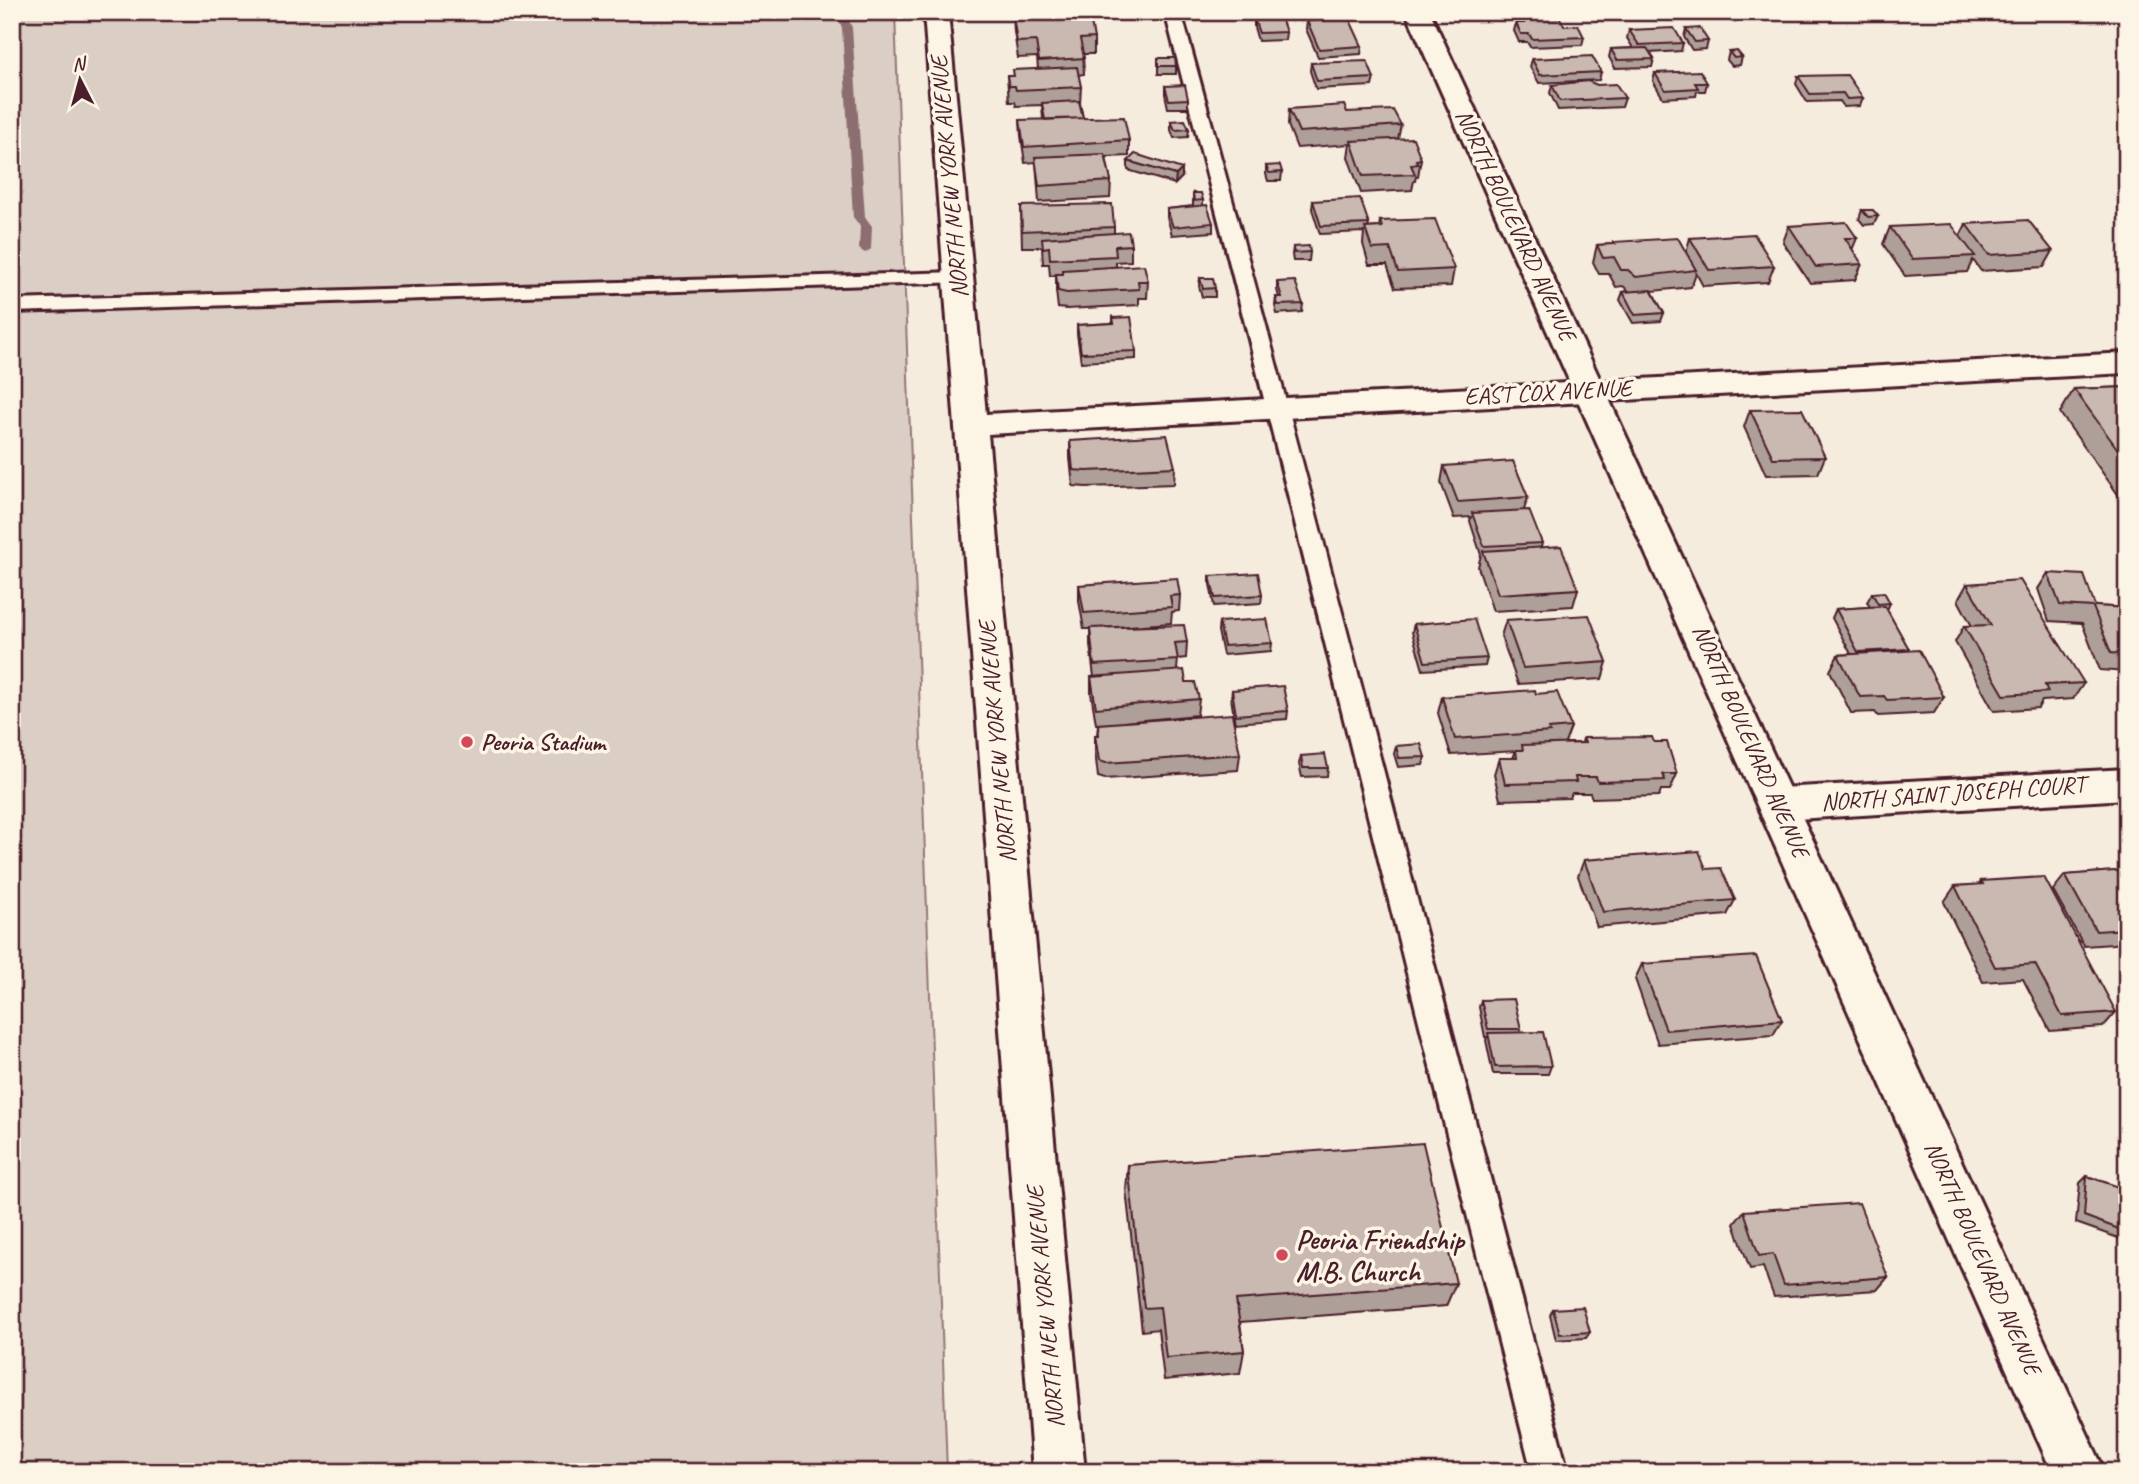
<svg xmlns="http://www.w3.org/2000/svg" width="2139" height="1484" font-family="Caveat,sans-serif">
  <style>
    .green { fill: #dbcec4; stroke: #927678; stroke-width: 2 }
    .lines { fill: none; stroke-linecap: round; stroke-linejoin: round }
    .stream { fill: #8c6e70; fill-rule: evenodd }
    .lane-casing { stroke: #4a1f2b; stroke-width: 6 }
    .street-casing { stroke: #4a1f2b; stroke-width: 6 }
    .secondary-casing { stroke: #4a1f2b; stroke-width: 6 }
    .lane { fill: #fcf5e5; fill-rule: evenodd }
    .street { fill: #fcf5e5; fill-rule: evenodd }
    .secondary { fill: #fcf5e5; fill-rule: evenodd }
    .wall { fill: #ae9f98; stroke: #4a1f2b; stroke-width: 2 }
    .shaded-wall { fill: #8d827c; stroke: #4a1f2b; stroke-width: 2 }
    .building { fill: #cab9b1; stroke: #4a1f2b; stroke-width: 2 }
    .poi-dot { fill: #d1495b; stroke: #fcf5e5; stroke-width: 2.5 }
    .labels { text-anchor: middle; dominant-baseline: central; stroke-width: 7; stroke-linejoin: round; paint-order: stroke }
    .street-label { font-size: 24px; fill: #4a1f2b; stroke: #fcf5e5 }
    .poi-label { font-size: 24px; font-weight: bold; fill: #4a1f2b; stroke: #fcf5e5; text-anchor: start }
    .near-poi-label { font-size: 28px; font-weight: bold; fill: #4a1f2b; stroke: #fcf5e5; text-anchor: start }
  </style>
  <rect width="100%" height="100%" fill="#f5ecde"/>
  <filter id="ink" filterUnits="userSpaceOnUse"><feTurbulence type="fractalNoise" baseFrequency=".0143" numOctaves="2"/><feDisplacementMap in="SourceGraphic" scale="14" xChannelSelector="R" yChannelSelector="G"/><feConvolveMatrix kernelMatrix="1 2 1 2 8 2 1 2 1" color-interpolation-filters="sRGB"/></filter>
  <g filter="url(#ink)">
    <path class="green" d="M12,12h883l52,1460h-935z"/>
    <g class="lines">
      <path class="stream" d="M836,12h10l6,16 13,189 7,9 -1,23 -6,4 -6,-4 1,-23 -7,-9 -11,-189z"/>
      <g class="lane-casing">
        <path id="lane" d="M1165,12h16c134,486 257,974 387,1460h-36c-124,-486 -240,-974 -367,-1460z
          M958,272l7,2 3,4 -3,4 -953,30v-12z"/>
      </g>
      <g class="street-casing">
        <path id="street" d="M924,12h24l38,402 1141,-61v20l-1139,61 97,1038h-52z
          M2127,769v30l-348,21 -14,-5 -6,-11 6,-11 14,-5z"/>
      </g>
      <g class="secondary-casing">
        <path id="secondary" d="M1406,12h24l675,1460h-53z"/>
      </g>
      <use href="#lane" class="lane"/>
      <use href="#street" class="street"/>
      <use href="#secondary" class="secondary"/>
    </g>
    <path class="wall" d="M1285,12h57l-56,3z
      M1013,16l81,22v16h-11l1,20 -6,1 3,12 -1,16 3,15 46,22v16l-23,1 5,24 -1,17 -71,4 -3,-40 -11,1 -4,-27 -1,-16h23l-1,-15 -26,1 -1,-4h-6l-2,-26h6l25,-7 -1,-12 -19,1 -4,-26z
      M1521,17l43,9 20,11 -2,8 -52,2 -3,-5h-8l-5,-11 2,-8h4z
      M1254,19l32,13 -1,8 -27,1 -4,-14z
      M1307,21l55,25 -1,8 -43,3 -12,-28z
      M1686,29l22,12 -2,8 -14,1 -8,-13z
      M1629,30l54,13 -2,8 -31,2 4,6 -2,8 -37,1 -6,-11 2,-8 22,-1 -6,-10z
      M1729,52l13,5 -2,8 -8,1 -5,-6z
      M1158,58l18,8v8h-18z
      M1532,59l69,13 -2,8 -60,3 -9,-16z
      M1311,63l63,15 -2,8 -56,3 -6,-18z
      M1655,73l52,10 -2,8h-8l-1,5 -33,2 -10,-17z
      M1798,76l65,22 -3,8 -16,1 -4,-6 -33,1 -11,-18z
      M1552,85l73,13 -3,9 -64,3 -8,-17z
      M1165,86l23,13v9h-20l-3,-14z
      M1289,109l58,3 54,13 -3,14 23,20 -3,17h-2l-1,5h-1l-2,9 -51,3 -13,-36 2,-13 -53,4 -9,-23z
      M1171,121l18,8 -1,8 -14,1 -3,-8z
      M1128,161l54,16 -7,7 -47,-14z
      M1266,166l16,6 -1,9h-13l-2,-7z
      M1193,193l10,7v5l10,18v9l-41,3 -5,-18v-8l26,-3z
      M1313,201l56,23 -1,4 11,-1 1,-6 74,48 -3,17 -56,2 -8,-23h-18l-6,-21 1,-12 -44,2 -8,-25z
      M1021,206l93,21v6l17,12v16l-15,1v5l32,14 -1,17h-8v7l-72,4 -9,-1 -2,-17v-16l-6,1 -1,-12h-6l-1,-17h-20z
      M1862,210l16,6 -4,8 -10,1 -5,-6z
      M1966,224l87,27 -9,16 -63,4 -8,-11 -6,12 -62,4 -22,-32 7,-17 70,9z
      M1789,226l68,12 -5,12 10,14 -7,16 -45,3 -27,-41z
      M1690,238l84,28 -6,16 -65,4 -7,-13 -5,14 -39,4 12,22 -3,8 -28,2 -13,-23 3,-8 6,-1 -6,-5 -7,1 -7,-13h-10l-6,-12 4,-17 16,-1v-2l73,10z
      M1293,247l17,5 -1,9h-16l-1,-6z
      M1200,278l15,10v9h-13l-3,-11z
      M1277,282l26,22 -1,8 -25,2 -2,-8 1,-9h3l-2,-7z
      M1113,318l23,33v8l-55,3 -4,-28v-9l36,-2z
      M2127,387v120l-67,-94 14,-24z
      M1750,410l75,47 -7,17 -52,1 -22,-48z
      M1070,441l105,26 -1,17 -88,3 -13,-1 -3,-28z
      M1444,466l84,31 -4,13 18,33 -1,4 37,42 -5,17 -80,5 -15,-44 3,-12 -11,-34 1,-4 -17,1 -13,-35z
      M2048,573l47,33 32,2v64l-27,-2 -18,-47 -33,-2 -11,-32z
      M1210,576l52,19 -1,8 -47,3 -4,-22z
      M1967,584l117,99 -11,16 -31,2 -4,7 -44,3 -39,-69 9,-16h8l-14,-26z
      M1079,585l101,10 -1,16 -7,1 -1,11 -70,5 86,14 -1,16 -8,1 -1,11 22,29 -2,16 -73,7 116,32 -2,16 -133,9 -7,-2 -3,-26v-16h2l1,-11h-2l-5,-31v-16h3l-4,-32v-16h-6l-5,-28z
      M1872,593l18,10 -3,7 22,39 -1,2 36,46 -10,16 -56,3 -3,-4 -24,1 -21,-42 8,-16 13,-1 -19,-36 4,-9 34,-2 -3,-5z
      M1506,620l101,42 -5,17 -84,5 -17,-48z
      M1219,622l53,21 -1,8 -48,4 -5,-24z
      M1414,624l73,34 -2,8 -62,4 -11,-38z
      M1232,690l56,21 -1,8 -52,4 -4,-25z
      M1536,694l35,33 -6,16h17l1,-5 71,4 23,32 -7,16h-9l-2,6 -67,2 -2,-5h-18l-2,5 -70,2 -6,-26 5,-16h14l3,-7 -65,4 -13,-42 4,-16z
      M1396,746l29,11 -2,8 -25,2 -4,-13z
      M1301,756l27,12 -1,8 -25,1 -3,-13z
      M1584,860l122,9 29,31 -8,15 -130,12 -19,-51z
      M2127,870v73l-43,3 -31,-56 12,-15z
      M1981,881l135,131 -13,15 -53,4 -27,-52 -40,3 -39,-80 11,-16 24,-1z
      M1642,964l140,56 -9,15 -115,9 -23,-65z
      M1481,1000l40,29 -1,3 31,34 -3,8h-55l-7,-34 1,-3h-2l-6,-30z
      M1128,1165l328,118 -10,23 -206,16 4,29 -4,22 -76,7 -6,-51 -16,2 -16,-141z
      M2087,1176l40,14v51l-51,-18 4,-40z
      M1744,1211l144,66 -11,13 -103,7 -11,-30 -13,2 -16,-45z
      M1553,1309l37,23 -4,6 -30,2 -6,-25z"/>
    <path class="shaded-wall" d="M1182,169v8l-7,7 1,-9z"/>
    <path class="building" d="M1089,13l5,25 -14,1 4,19 -45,3 -3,-20 -19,1 -4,-26z
      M1559,16l5,10 14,-1 6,12 -52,2 -3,-5h-8l-5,-11h8l-3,-6z
      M1281,18l5,14 -27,1 -5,-14z
      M1349,18l13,28 -43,3 -12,-28z
      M1674,28l9,15 -44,2 -10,-15z
      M1700,28l8,13 -13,1 -9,-13z
      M1647,48l7,11 -37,1 -6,-11z
      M1737,51l5,6 -8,1 -5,-6z
      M1592,56l9,16 -61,3 -8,-16z
      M1158,58h17l1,8h-18z
      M1367,61l7,17 -57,3 -6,-18z
      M1077,67l4,20 -65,3 -1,-4h-6l-2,-10h7l-1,-6z
      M1700,71l7,12h-12l3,5 -33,2 -10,-17z
      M1847,75l16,23 -16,1 -4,-6 -33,1 -12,-18z
      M1588,81l9,4 19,-1 9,14 -65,3 -8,-16z
      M1185,85l3,14 -19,1 -4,-14z
      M1079,101l4,17 -38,2 -3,-17z
      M1344,105l3,7 46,-2 8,15 -102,7 -10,-23z
      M1124,117l5,23 -105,7 -4,-27z
      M1185,120l4,9 -14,1 -4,-9z
      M1413,138l8,21 -5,1 2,4 -7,1 4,9 -52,2 -12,-35z
      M1105,154l6,27 -72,5 -4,-29z
      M1135,154l47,15 -6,6 -48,-14z
      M1280,165l2,7 -13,1 -3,-7z
      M1193,193h8l2,7 -9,1z
      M1360,198l9,26 -48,2 -8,-25z
      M1112,204l2,23 -92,4 -1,-25z
      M1207,205l6,18 -40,4 -6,-18z
      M1862,210h11l5,6 -10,1z
      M1435,219l19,50 -56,3 -8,-24 -18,1 -7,-21 17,-1 -2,-6z
      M2028,220l25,31 -64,4 -23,-31z
      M1846,222l11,16h-12l17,26 -46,3 -27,-41z
      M1951,224l24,32 -63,3 -22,-32z
      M1129,232l2,13 -16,1 1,10 -66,3 -1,-12 -6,1 -1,-10z
      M1754,234l20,32 -65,4 -19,-32z
      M1678,238l18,32 -60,7 -8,-7h-7l-7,-13 -11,1 -6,-13 18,-1 -2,-2z
      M1309,246l1,6 -16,1 -1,-6z
      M1144,265l4,16h-10l1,8 -72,4 -9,-2 -2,-17h7v-4z
      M1200,278h13l2,10 -12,1z
      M1295,281l8,23 -25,1 -2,-8h6l-5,-15z
      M1651,290l13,23 -29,2 -12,-23z
      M1131,317l5,34 -55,2 -4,-28 37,-2 -1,-5z
      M2127,387v75l-53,-73z
      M1802,409l23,48 -52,1 -23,-48z
      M1167,435l8,32 -89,4 -13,-1 -3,-29z
      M1513,461l15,36 -70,5 -14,-36z
      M1529,510l13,33 -58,3 -12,-33z
      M1561,546l17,43 -80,5 -15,-43z
      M1258,573l4,22 -47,3 -5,-22z
      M2048,573l36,2 11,31 32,2v47l-16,-2 -18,-46 -33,-2z
      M1177,578l3,17 -10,1 2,11 -88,6 -5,-28z
      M2020,580l64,103 -39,2 3,7 -44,3 -40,-69 27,-1 -24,-41z
      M1884,592l6,11 -12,1 -6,-11z
      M1885,606l24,43 -51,3 -22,-43z
      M1589,615l18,47 -84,6 -17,-48z
      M1267,619l5,24 -48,3 -5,-24z
      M1474,619l13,39 -62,4 -11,-38z
      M1184,625l3,17 -12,1 3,17 -84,5 -4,-37z
      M1919,650l25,47 -57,3 -3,-4 -24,1 -22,-42z
      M1184,670l2,12h9l4,17 -103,9 -5,-31z
      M1283,686l5,25 -52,4 -4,-25z
      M1535,690l1,4 21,-2 14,35 -22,2 1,3 -95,7 -13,-42z
      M1232,714l8,40 -134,9 -7,-2 -4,-26h4l-1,-11z
      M1652,737l2,5h13l10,32h-14l2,6 -67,2 -2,-5h-21l1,5 -71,2 -6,-26h18l-1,-8h7l-1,-5 63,-2 -2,-5z
      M1421,744l4,13 -26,1 -3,-12z
      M1325,754l3,14h-25l-2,-12z
      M1699,851l7,18 15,-1 14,32 -132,12 -19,-52z
      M2127,870v59l-31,2 -31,-56z
      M2044,877l72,135 -54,4 -27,-52 -40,3 -40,-81 28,-2 -2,-3z
      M1756,956l26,64 -116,10 -24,-66z
      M1514,999l7,30h-33l-7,-29z
      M1543,1032l8,34 -56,1 -7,-34z
      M1423,1143l33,140 -220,17 8,51 -78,7 -6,-51 -16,1 -16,-143z
      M2087,1176l40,14v42l-43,-16z
      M1859,1203l29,74 -104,8 -11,-31 -14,2 -15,-45z
      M1583,1307l7,25 -30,2 -7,-25z"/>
  </g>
  <g class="poi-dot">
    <circle cx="467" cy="742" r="7"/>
    <circle cx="1282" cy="1255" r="7"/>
  </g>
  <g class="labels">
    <g class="street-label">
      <text transform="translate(949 177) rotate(-95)">NORTH NEW YORK AVENUE</text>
      <text transform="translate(1516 225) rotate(65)">NORTH BOULEVARD AVENUE</text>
      <text transform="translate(1548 392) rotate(-3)">EAST COX AVENUE</text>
      <text transform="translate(1751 741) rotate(66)">NORTH BOULEVARD AVENUE</text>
      <text transform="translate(997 742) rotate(-95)">NORTH NEW YORK AVENUE</text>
      <text transform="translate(1953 793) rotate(-4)">NORTH SAINT JOSEPH COURT</text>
      <text transform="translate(1983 1258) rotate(66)">NORTH BOULEVARD AVENUE</text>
      <text transform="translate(1045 1307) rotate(-95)">NORTH NEW YORK AVENUE</text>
    </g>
    <g class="poi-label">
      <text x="481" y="742">Peoria Stadium</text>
    </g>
    <g class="near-poi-label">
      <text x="1296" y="1239">Peoria Friendship<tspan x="1296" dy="32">M.B. Church</tspan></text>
    </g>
  </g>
  <rect width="2139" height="1484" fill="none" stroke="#fcf5e5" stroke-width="42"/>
  <rect x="21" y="21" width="2097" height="1442" fill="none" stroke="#4a1f2b" stroke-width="2.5" filter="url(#ink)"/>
  <g transform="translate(80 80) rotate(354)" stroke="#fcf5e5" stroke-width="5" paint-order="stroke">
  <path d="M0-5L12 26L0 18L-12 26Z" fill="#4a1f2b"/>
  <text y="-10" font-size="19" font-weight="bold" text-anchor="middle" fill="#4a1f2b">N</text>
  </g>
</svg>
